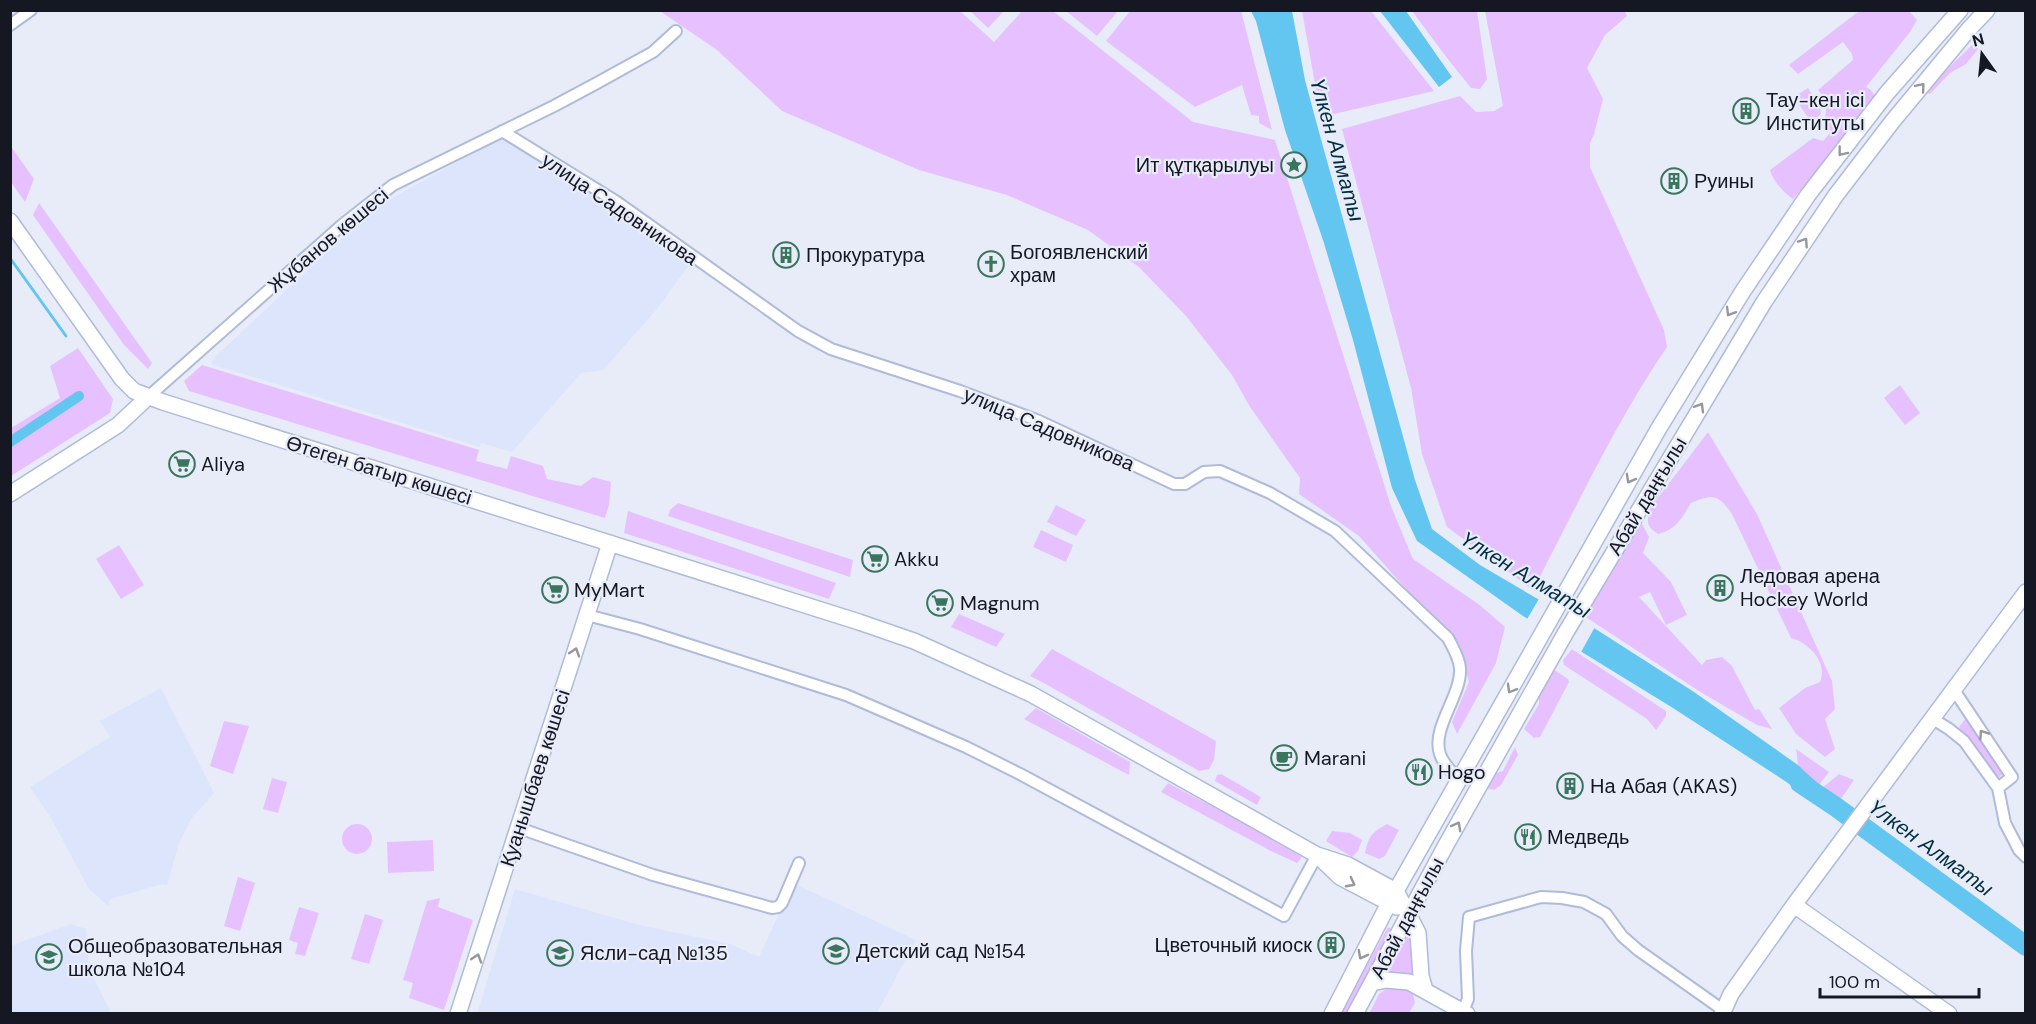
<svg xmlns="http://www.w3.org/2000/svg" width="2036" height="1024" font-family="'DM Sans',sans-serif">
  <style>
    .built { fill: #dce5fc }
    .green { fill: #e7c1ff }
    .water { fill: #63c6f0 }
    .pier { fill: #e8ecf9 }
    .lines { fill: none; stroke-linecap: round; stroke-linejoin: round }
    .stream { stroke: #63c6f0; stroke-width: 3 }
    .canal { stroke: #63c6f0; stroke-width: 10 }
    .river { stroke: #63c6f0; stroke-width: 20 }
    .street-casing { stroke: #b0bad9; stroke-width: 14 }
    .secondary-casing { stroke: #b0bad9; stroke-width: 18 }
    .street { stroke: #fff; stroke-width: 10 }
    .secondary { stroke: #fff; stroke-width: 15 }
    .oneway { stroke: #96979c }
    .labels { text-anchor: middle; dominant-baseline: central; stroke-width: 4.5; stroke-linejoin: round; paint-order: stroke }
    .poi-label { font-size: 20px; fill: #151823; stroke: #e8ecf9; text-anchor: start }
    .street-label { font-size: 20px; fill: #151823; stroke: #e8ecf9 }
    .water-label { font-size: 21px; font-style: italic; fill: #002f40; stroke: #e8ecf9 }
  </style>
  <rect width="100%" height="100%" fill="#e8ecf9"/>
  <path class="built" d="M501,138l72,41 116,86 -32,44 -54,61 -22,3 -69,79 -31,-9 -1,4 -269,-83 5,-8 140,-131 29,-23z
    M161,688l53,105 -23,26 -12,24 -12,42 -5,-1 -52,15 -2,7 -19,-17 -38,-71 -21,-31 80,-50 -10,-16z
    M793,883l123,57 -39,73 -400,1 38,-125 124,36 91,19 29,13z
    M71,924l15,5 3,40 22,44h-100l-1,-67z"/>
  <path class="green" d="M660,11h300l34,31 28,-31h31l140,111 82,18 116,366 22,53 68,47 24,21 -9,36 -39,71 -5,-12 17,-40 -8,-31 -102,-115 -60,-42 1,-16 -50,-71 -18,-32 -46,-59 -47,-49 -51,-37 -81,-35 -88,-25 -137,-59 -65,-61z
    M970,11h34l-16,17z
    M1066,11h52l-21,25z
    M1130,11h111l31,119 -13,-7v-7l-8,-1 -9,-30 -47,22 -89,-66z
    M1302,11h69l63,80 -113,26z
    M1412,11h65l10,68 -7,10 -9,-1 -24,-30z
    M1485,11h140l2,5 -22,19 -18,33 16,31 -9,35 -4,9v24l74,163 3,17c-52,76 -91,161 -134,243l-86,-63 -25,-73 -11,-66 -69,-259 118,-33 16,16 18,-1 9,-5z
    M1859,11h50l8,9 -7,12 -44,55 5,3 6,9 -84,100c-9,-7 -20,-17 -23,-29l43,-32 10,3 8,-9 -8,-11c6,-12 3,-21 -5,-31l35,-30 -1,-6 -9,-12 -45,32 -9,-9z
    M1972,45l7,3 -13,16 -16,9 -20,21 -6,-2z
    M1808,88l12,19 1,7 -10,8 -17,-25z
    M10,145l24,34 -9,23 -14,-20z
    M39,203l113,160 -4,6 -24,-24 -91,-130z
    M78,348l35,51 -3,14 -99,63v-48l49,-30 -10,-32z
    M202,365l277,85 -3,11 31,8 4,-13 32,10 4,13 34,7 12,-9 18,5 -2,23 -4,13 -416,-127 -5,-10z
    M1900,385l20,28 -15,12 -21,-27z
    M1708,432l49,82 75,167 3,28 -10,10 10,30 -10,8 -29,-23 -17,-26 26,-20 15,-6c8,-20 -11,-39 -29,-44l-59,-124c-14,-20 -19,-20 -41,-11 -9,15 -15,27 -33,31 -13,-8 -11,-13 -7,-27z
    M678,503l175,57 -3,17 -182,-61 2,-6z
    M1056,505l30,15 -10,16 -29,-14z
    M628,511l208,72 -7,16 -205,-66z
    M1639,518l10,19 -6,16 28,29 16,33 -21,10 -16,-33 -11,5 63,68 4,-5 16,-3 10,9 23,44 4,-1 13,20 -15,-4 -55,-32 -118,-77 5,-5z
    M1041,530l32,15 -7,17 -33,-15z
    M119,545l25,40 -23,14 -25,-40z
    M959,614l46,20 -9,13 -45,-20z
    M1052,649l164,92 -2,19 -5,9 -10,2 -157,-89 -12,-6z
    M1572,649l94,62v5l-10,14 -9,-11 -83,-54 -1,-5z
    M1553,669l15,10 1,3 -29,55 -6,1 -10,-9 15,-25v-11z
    M1036,708l94,54 -1,13 -105,-56z
    M1966,718l39,55 -9,6 -37,-52z
    M224,721l25,5 -16,48 -23,-8z
    M1515,747l3,8 -17,30 -7,5 -8,-2 6,-14 11,-3z
    M1796,749l33,23 -10,13 -21,-20z
    M1221,774l40,23 -4,8 -42,-24 2,-6z
    M1839,774l15,6 -14,20 -18,-12z
    M272,778l15,4 -9,31 -15,-4z
    M1168,783l91,48 43,26 -5,6 -28,-13 -108,-58z
    M1387,824l12,6 -14,26 -6,3 -14,-6c4,-17 6,-20 22,-29z
    M342 839a15 15 0 1 1 30 0a15 15 0 1 1-30 0Z
    M1332,831l18,2 12,7 -4,11 -6,6 -26,-16z
    M433,840l1,31 -46,2 -1,-31z
    M238,877l17,6 -15,48 -16,-5z
    M440,898l-2,9 35,13 -29,90 -35,-12 4,-15 -10,-3 24,-79z
    M299,907l20,6 -14,43 -10,-2 3,-11 -9,-3z
    M365,914l18,6 -14,44 -18,-5z
    M1388,927l5,3 -46,83 -7,1z
    M1410,931l4,18 -2,24 -4,3 -20,-2z
    M1389,987h10l14,7 2,9 -6,10 -35,1 -4,-2 9,-18z"/>
  <path class="water" d="M1251,11h41l13,69 11,41 99,359 17,49 48,36 56,33 58,30 100,64 104,73 28,26 -9,13 -32,-23 -112,-73 -150,-92 -106,-75 -25,-53 -39,-148 -30,-100 -38,-110 -29,-109z
    M1380,11h26l46,66 -13,10z"/>
  <path class="pier" d="M1540,597l56,28 -16,29 -54,-33z"/>
  <g class="lines">
    <path class="stream" d="M10,258l56,78"/>
    <path class="canal" d="M10,442l69,-46"/>
    <path class="river" d="M1800,783l36,24 190,139"/>
    <g class="street-casing">
      <path id="street" d="M10,25l21,-15
        M502,131l115,71 181,129 33,18 129,42 79,30 135,63h11l19,-12 16,-1 50,22 65,38 113,107c5,10 11,19 12,30 2,27 -29,60 -20,86 3,10 12,18 19,26
        M148,397l194,-172 51,-40 161,-79 43,-23 56,-31 23,-21
        M587,615l53,14 206,66 120,52 54,27 264,142 33,-61
        M1954,690l58,87 -14,11
        M1933,719l16,10 15,12 34,47 7,35 14,27 7,7
        M519,828l134,47 119,33 6,-1 4,-4 17,-40
        M1463,1011l5,-12 -2,-48 3,-34 72,-20 21,1 22,4 22,12 16,22 16,14 85,60"/>
    </g>
    <g class="secondary-casing">
      <path id="secondary" d="M10,221l112,158 12,12 29,11 696,220 55,19 117,53 286,161 31,10 48,26 22,42 3,43 4,14
        M10,494l108,-69 30,-28
        M1319,857l21,20 57,30
        M1794,905l155,109
        M1372,983l14,-3 23,2 58,32
        M458,1014l152,-471
        M1332,1014l57,-111 270,-475 84,-137 65,-96 79,-102 73,-83
        M1355,1014l91,-169 120,-213 198,-330 72,-107 56,-73 77,-93 18,-19
        M1722,1014l9,-20 63,-89 232,-313"/>
    </g>
    <use href="#street" class="street"/>
    <use href="#secondary" class="secondary"/>
  </g>
  <defs><path id="oneway-chevron" d="M-2-3.5L2.5 0L-2 3.5" fill="none" stroke-width="1.6" stroke-linecap="round" stroke-linejoin="round" transform="scale(1.5)"/></defs>
  <g class="oneway">
    <use href="#oneway-chevron" transform="translate(1921 87) rotate(-50)"/>
    <use href="#oneway-chevron" transform="translate(1842 152) rotate(128)"/>
    <use href="#oneway-chevron" transform="translate(1804 242) rotate(-56)"/>
    <use href="#oneway-chevron" transform="translate(1730 312) rotate(121)"/>
    <use href="#oneway-chevron" transform="translate(1700 407) rotate(-59)"/>
    <use href="#oneway-chevron" transform="translate(1630 479) rotate(119)"/>
    <use href="#oneway-chevron" transform="translate(575 652) rotate(-72)"/>
    <use href="#oneway-chevron" transform="translate(1511 689) rotate(120)"/>
    <use href="#oneway-chevron" transform="translate(1983 734) rotate(-124)"/>
    <use href="#oneway-chevron" transform="translate(1457 826) rotate(-61)"/>
    <use href="#oneway-chevron" transform="translate(1351 883) rotate(28)"/>
    <use href="#oneway-chevron" transform="translate(1362 955) rotate(118)"/>
    <use href="#oneway-chevron" transform="translate(477 958) rotate(-72)"/>
  </g>
  <defs>
    <g id="building-ring" transform="scale(1.35)"><circle r="9.5" fill="#e8ecf9" stroke="#3a755d" stroke-width="1.5"/><path d="M-4-6H4V6H1V3H-1V6H-4ZM-2.5-4.3h1.7v1.8h-1.7ZM.8-4.3h1.7v1.8H.8ZM-2.5-1h1.7V.8h-1.7ZM.8-1h1.7V.8H.8Z" fill="#3a755d"/></g>
    <g id="sight-ring" transform="scale(1.35)"><circle r="9.5" fill="#e8ecf9" stroke="#3a755d" stroke-width="1.5"/><path d="M0-6L1.8-2.2L6-1.7L2.9 1.2L3.7 5.4L0 3.3L-3.7 5.4L-2.9 1.2L-6-1.7L-1.8-2.2Z" fill="#3a755d"/></g>
    <g id="church-ring" transform="scale(1.35)"><circle r="9.5" fill="#e8ecf9" stroke="#3a755d" stroke-width="1.5"/><path d="M-1.2-6h2.4v3.5h3.3v2.4h-3.3V6h-2.4V-.1h-3.3v-2.4h3.3Z" fill="#3a755d"/></g>
    <g id="supermarket-ring" transform="scale(1.35)"><circle r="9.5" fill="#e8ecf9" stroke="#3a755d" stroke-width="1.5"/><path d="M-6-5.5h2.5l.6 2H6L4.5 2H-2.5L-4.4-4H-6ZM-1.5 3.2a1.3 1.3 0 1 0 .1 0ZM3 3.2a1.3 1.3 0 1 0 .1 0Z" fill="#3a755d"/></g>
    <g id="cafe-ring" transform="scale(1.35)"><circle r="9.5" fill="#e8ecf9" stroke="#3a755d" stroke-width="1.5"/><path d="M-5.5-4.5H6V0H3Q3 3.5 0 3.5H-2.5Q-5.5 3.5-5.5 0ZM3-3.2v2h1.7v-2ZM-6 4.5H4V6H-6Z" fill="#3a755d"/></g>
    <g id="restaurant-ring" transform="scale(1.35)"><circle r="9.5" fill="#e8ecf9" stroke="#3a755d" stroke-width="1.5"/><path d="M-5-6h1v4h1v-4h1v4h1v-4h1v5L-1.5 .5V6h-2V.5L-5-1ZM5-6V6H3V1.5H1.5Q1.5-4 5-6Z" fill="#3a755d"/></g>
    <g id="school-ring" transform="scale(1.35)"><circle r="9.5" fill="#e8ecf9" stroke="#3a755d" stroke-width="1.5"/><path d="M0-5L7-2L0 1L-7-2ZM-4 1L0 2.5L4 1V4Q0 6-4 4Z" fill="#3a755d"/></g>
  </defs>
  <g fill-rule="evenodd">
    <use href="#building-ring" x="1746" y="111"/>
    <use href="#sight-ring" x="1294" y="165"/>
    <use href="#building-ring" x="1674" y="181"/>
    <use href="#building-ring" x="786" y="255"/>
    <use href="#church-ring" x="991" y="264"/>
    <use href="#supermarket-ring" x="182" y="464"/>
    <use href="#supermarket-ring" x="875" y="559"/>
    <use href="#building-ring" x="1720" y="588"/>
    <use href="#supermarket-ring" x="555" y="590"/>
    <use href="#supermarket-ring" x="940" y="603"/>
    <use href="#cafe-ring" x="1284" y="758"/>
    <use href="#restaurant-ring" x="1419" y="772"/>
    <use href="#building-ring" x="1570" y="786"/>
    <use href="#restaurant-ring" x="1528" y="837"/>
    <use href="#building-ring" x="1331" y="945"/>
    <use href="#school-ring" x="836" y="951"/>
    <use href="#school-ring" x="560" y="953"/>
    <use href="#school-ring" x="49" y="957"/>
  </g>
  <g class="labels">
    <g class="poi-label">
      <text x="1766" y="100">Тау-кен ісі<tspan x="1766" dy="23">Институты</tspan></text>
      <text x="1274" y="165" text-anchor="end">Ит құтқарылуы</text>
      <text x="1694" y="181">Руины</text>
      <text x="1010" y="252">Богоявленский<tspan x="1010" dy="23">храм</tspan></text>
      <text x="806" y="255">Прокуратура</text>
      <text x="201" y="464">Aliya</text>
      <text x="894" y="559">Akku</text>
      <text x="1740" y="576">Ледовая арена<tspan x="1740" dy="23">Hockey World</tspan></text>
      <text x="574" y="590">MyMart</text>
      <text x="960" y="603">Magnum</text>
      <text x="1304" y="758">Marani</text>
      <text x="1438" y="772">Hogo</text>
      <text x="1590" y="786">На Абая (AKAS)</text>
      <text x="1547" y="837">Медведь</text>
      <text x="1312" y="945" text-anchor="end">Цветочный киоск</text>
      <text x="68" y="946">Общеобразовательная<tspan x="68" dy="23">школа №104</tspan></text>
      <text x="856" y="951">Детский сад №154</text>
      <text x="580" y="953">Ясли-сад №135</text>
    </g>
    <g class="street-label">
      <text transform="translate(620 209) rotate(34)">улица Садовникова</text>
      <text transform="translate(328 240) rotate(-40)">Жұбанов көшесі</text>
      <text transform="translate(1049 429) rotate(23)">улица Садовникова</text>
      <text transform="translate(379 470) rotate(17)">Өтеген батыр көшесі</text>
      <text transform="translate(1647 496) rotate(-59)">Абай даңғылы</text>
      <text transform="translate(535 778) rotate(-72)">Қуанышбаев көшесі</text>
      <text transform="translate(1407 918) rotate(-62)">Абай даңғылы</text>
    </g>
    <g class="water-label">
      <text transform="translate(1337 150) rotate(74)">Үлкен Алматы</text>
      <text transform="translate(1526 575) rotate(31)">Үлкен Алматы</text>
      <text transform="translate(1931 848) rotate(36)">Үлкен Алматы</text>
    </g>
  </g>
  <rect width="2036" height="1024" fill="none" stroke="#151823" stroke-width="24"/>
  <g transform="translate(1982 54) rotate(345)" stroke="#e8ecf9" stroke-width="4.5" paint-order="stroke">
  <path d="M0-4.5L10 22L0 15L-10 22Z" fill="#151823"/>
  <text y="-9" font-size="16" font-weight="bold" text-anchor="middle" fill="#151823">N</text>
  </g>
  <path d="M1820 988v9h159v-9" fill="none" stroke="#151823" stroke-width="3"/>
  <text x="1829" y="988" font-size="18" fill="#151823" stroke="#e8ecf9" stroke-width="4.5" paint-order="stroke">100 m</text>
</svg>
